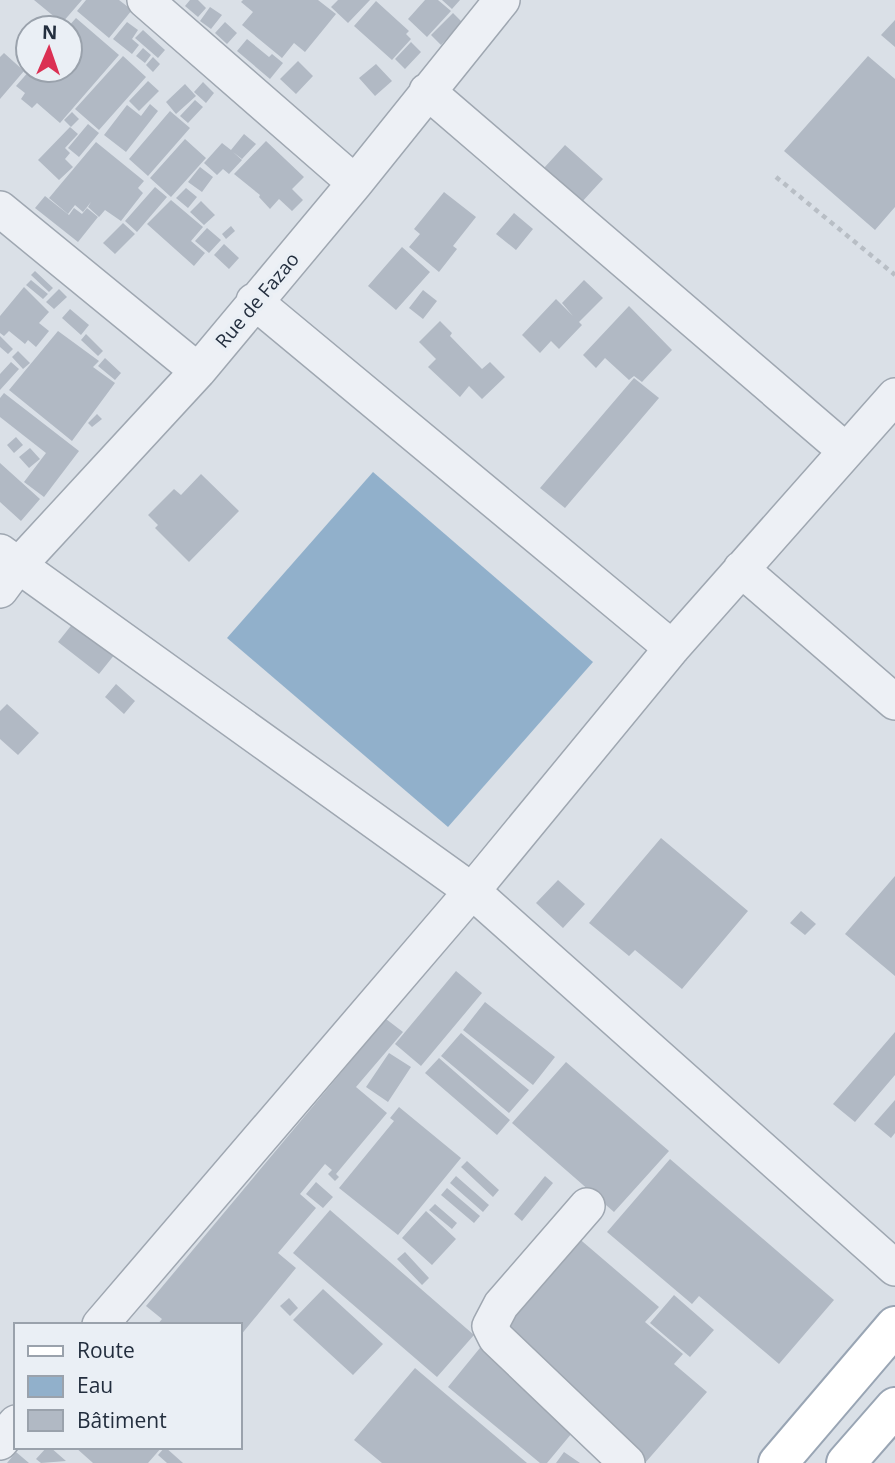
<svg xmlns="http://www.w3.org/2000/svg" width="895" height="1463" font-family="'Open Sans',sans-serif">
  <style>
    .water { fill: #91b0cb }
    .building { fill: #b1b9c4 }
    .lines { fill: none; stroke-linecap: round; stroke-linejoin: round }
    .minor-casing { stroke: #9fa7b1; stroke-width: 38 }
    .major-casing { stroke: #99a5b4; stroke-width: 42 }
    .path { stroke: #b8bec5; stroke-width: 4.5; stroke-dasharray: 5 5; stroke-linecap: butt }
    .minor { stroke: #edf0f5; stroke-width: 35 }
    .major { stroke: #fff; stroke-width: 38 }
    .labels { text-anchor: middle; dominant-baseline: central; stroke-width: 7; stroke-linejoin: round; paint-order: stroke }
    .street-label { font-size: 19px; fill: #232e3e; stroke: #eaeff5 }
  </style>
  <rect width="100%" height="100%" fill="#dae0e7"/>
  <path class="water" d="M373,472l220,190 -145,165 -221,-189z"/>
  <path class="building" d="M34,0h48l-20,23z
    M86,0h33l13,10 -23,28 -32,-27z
    M190,0h8l8,8 -8,9 -13,-11z
    M243,0h75l18,14 -31,38 -11,-9 -12,15 -40,-33 11,-13 -12,-10z
    M338,0h32l-22,23 -17,-16z
    M425,0h13l13,11 -24,26 -19,-18z
    M442,0h18l-8,9z
    M376,1l33,30 -3,3 5,5 -19,21 -38,-34z
    M210,7l12,8 -11,14 -11,-8z
    M453,13l9,9 -21,23 -10,-10z
    M76,18l43,37 -59,68 -23,-20 -5,5 -11,-9 4,-6 -9,-7 14,-16h40v-42h-3z
    M895,20v27l-14,-12z
    M127,22l11,8 -6,9 7,6 -7,9 -19,-15z
    M225,22l12,11 -10,11 -12,-11z
    M143,30l22,20 -7,8 -23,-20z
    M247,39l22,18 3,-3 11,9 -13,16 -33,-28z
    M411,42l10,10 -16,17 -10,-10z
    M143,48l8,7 -6,8 -9,-7z
    M4,53l20,18 -24,28v-42z
    M123,56l23,21 -47,53 -24,-21z
    M868,56l27,23v128l-20,23 -91,-79z
    M153,57l7,7 -7,8 -7,-7z
    M298,61l15,15 -17,18 -16,-15z
    M376,64l16,17 -17,15 -16,-18z
    M148,81l11,10 -20,20 -10,-10z
    M203,82l11,11 -8,10 -12,-11z
    M185,84l11,12 -20,18 -10,-12z
    M195,100l8,7 -15,16 -8,-7z
    M150,104l8,7 -32,41 -22,-17 23,-30 14,11z
    M170,111l20,17 -42,48 -19,-17z
    M72,112l7,7 -8,8 -7,-7z
    M88,124l11,9 -20,24 -11,-9z
    M70,127l8,7 -13,14 5,5 -5,6 8,8 -14,13 -21,-20z
    M244,134l12,10 -14,15 -9,-7 9,8 -13,14 -6,-5 -6,6 -13,-12 18,-20 9,7z
    M185,139l21,19 -35,39 -21,-19z
    M266,141l38,36 -12,12 11,11 -11,11 -13,-12 -9,10 -11,-12 1,-2 -26,-21z
    M96,142l48,39 -6,7 5,5 -22,28 -16,-11 -6,7 -11,-10 3,-5 -8,10 -8,-7 -7,9 -19,-16z
    M565,145l38,34 -22,24 -37,-35z
    M200,167l13,10 -11,15 -14,-10z
    M155,187l12,10 -30,35 -12,-11z
    M186,188l11,9 -9,11 -12,-10z
    M444,192l32,25 -23,29 4,3 -18,23 -30,-25 11,-13 -6,-5z
    M45,196l24,19 5,-7 8,6 5,-6 11,9 -20,25 -43,-34z
    M171,200l32,27 -12,14 14,12 -11,13 -47,-42z
    M201,201l14,14 -11,10 -14,-13z
    M514,213l19,16 -17,21 -20,-16z
    M123,223l12,11 -20,20 -12,-11z
    M231,226l4,5 -9,8 -4,-5z
    M207,228l14,12 -12,13 -14,-12z
    M224,244l15,14 -10,11 -15,-14z
    M402,247l28,25 -34,38 -28,-24z
    M35,271l18,17 -4,4 -18,-17z
    M31,280l17,14 -5,5 -17,-14z
    M584,280l19,18 -24,24 3,3 -23,24 -8,-8 -11,12 -18,-18 34,-36 17,17 -11,-13z
    M24,287l25,25 -10,11 10,8 -13,16 -8,-7 -3,4 -16,-13 -5,5 -4,-3v-17z
    M59,289l8,8 -13,12 -8,-7z
    M423,290l14,11 -14,18 -14,-11z
    M629,306l43,44 -30,32 -8,-6 -5,4 -24,-22 -9,10 -13,-13z
    M70,309l19,16 -8,10 -19,-17z
    M440,321l12,12 -2,3 32,33 8,-7 15,15 -23,22 -13,-13 -9,11 -32,-30 8,-8 -17,-17z
    M58,331l41,30 -6,6 22,16 -43,58 -63,-51z
    M86,334l17,17 -5,5 -17,-16z
    M0,336l13,13 -5,5 -8,-7z
    M18,351l12,12 -7,6 -11,-12z
    M105,358l16,15 -6,7 -17,-14z
    M11,362l8,7 -19,21v-16z
    M634,378l25,20 -94,110 -25,-20z
    M4,393l75,58 -35,46 -20,-15 22,-29 -46,-36v-19z
    M97,414l5,5 -10,8 -4,-4z
    M16,437l7,8 -9,8 -7,-8z
    M30,448l10,11 -11,9 -10,-11z
    M0,463l40,36 -19,22 -21,-19z
    M201,474l38,37 -50,51 -34,-34 3,-3 -10,-10 26,-26 7,6z
    M74,622l41,32 -16,20 -41,-32z
    M116,684l19,17 -11,13 -19,-17z
    M7,704l32,29 -21,22 -18,-16v-28z
    M661,838l87,73 -66,78 -47,-39 -6,6 -40,-33z
    M895,876v100l-50,-42z
    M558,880l27,24 -22,24 -27,-25z
    M801,911l15,13 -11,11 -15,-12z
    M456,971l26,22 -61,73 -26,-22z
    M485,1002l70,55 -22,28 -70,-55z
    M386,1019l17,13 -47,55 31,26 -51,61 3,3 -4,4 -7,-7 4,-4 -7,-6 -25,30 16,14 -38,45 18,15 -56,68v-11h-83l5,-6 -16,-13z
    M895,1032v43l-40,47 -22,-18z
    M461,1033l68,57 -20,23 -68,-57z
    M389,1053l22,14 -23,35 -22,-15z
    M439,1058l71,62 -13,15 -72,-62z
    M566,1062l103,89 -55,61 -102,-89z
    M895,1100v33l-4,5 -17,-14z
    M399,1107l62,51 -63,77 -59,-47 55,-67 -4,-3z
    M670,1159l164,141 -55,64 -80,-68 -7,8 -85,-72z
    M467,1161l32,29 -6,7 -32,-30z
    M456,1176l33,29 -6,7 -33,-29z
    M545,1176l8,7 -31,38 -8,-7z
    M316,1182l17,15 -10,11 -17,-14z
    M447,1188l33,28 -6,7 -33,-28z
    M435,1204l22,19 -5,6 -23,-19z
    M330,1210l144,125 -37,42 -144,-124z
    M426,1211l30,28 -24,26 -30,-27z
    M576,1236l83,71 -14,15 38,32 -9,10 33,28 -62,71 -33,-27 6,-7 -120,-104z
    M405,1252l24,26 -7,7 -25,-26z
    M323,1289l60,55 -30,31 -60,-55z
    M674,1295l40,35 -24,27 -40,-34z
    M289,1298l9,10 -8,8 -10,-10z
    M484,1343l93,84 -30,36h-7l-92,-76z
    M415,1368l112,95h-145l-28,-23z
    M47,1447h3l16,14 -25,2 -5,-4z
    M75,1447h87l-14,16h-55z
    M165,1447l18,16h-16l-9,-8z
    M16,1452l13,11h-22z
    M564,1452l16,11h-24z"/>
  <g class="lines">
    <g class="minor-casing">
      <path id="minor" d="M145,0l210,183
        M427,91l419,360
        M0,209l198,162
        M254,301l418,347
        M0,552l472,339 423,377
        M741,569l154,133
        M0,590l17,-23 181,-196 157,-188 147,-183
        M587,1206l-86,99 -11,21 6,12 131,125
        M100,1325l372,-434 200,-243 223,-252
        M0,1442l16,-19"/>
    </g>
    <g class="major-casing">
      <path id="major" d="M778,1463l117,-137
        M846,1463l49,-56"/>
    </g>
    <path class="path" d="M776,177l119,98"/>
    <use href="#minor" class="minor"/>
    <use href="#major" class="major"/>
  </g>
  <g class="labels">
    <g class="street-label">
      <text transform="translate(257 300) rotate(-50)">Rue de Fazao</text>
    </g>
  </g>
  <rect x="14" y="1323" width="228" height="126" fill="#eaeff5" stroke="#9aa2ac" stroke-width="2"/>
  <rect x="28" y="1346" width="35" height="10" fill="#ffffff" stroke="#9aa2ac" stroke-width="2"/>
  <text x="77" y="1358" font-size="21" fill="#232e3e">Route</text>
  <rect x="28" y="1376" width="35" height="21" fill="#91b0cb" stroke="#9aa2ac" stroke-width="2"/>
  <text x="77" y="1393" font-size="21" fill="#232e3e">Eau</text>
  <rect x="28" y="1410" width="35" height="21" fill="#b1b9c4" stroke="#9aa2ac" stroke-width="2"/>
  <text x="77" y="1428" font-size="21" fill="#232e3e">Bâtiment</text>
  <g transform="translate(49 49) rotate(2)"><circle r="33" fill="#eaeff5" stroke="#9aa2ac" stroke-width="2"/>
  <path d="M0-5L12 26L0 18L-12 26Z" fill="#db3053"/>
  <text y="-10" font-size="19" font-weight="bold" text-anchor="middle" fill="#232e3e">N</text>
  </g>
</svg>
